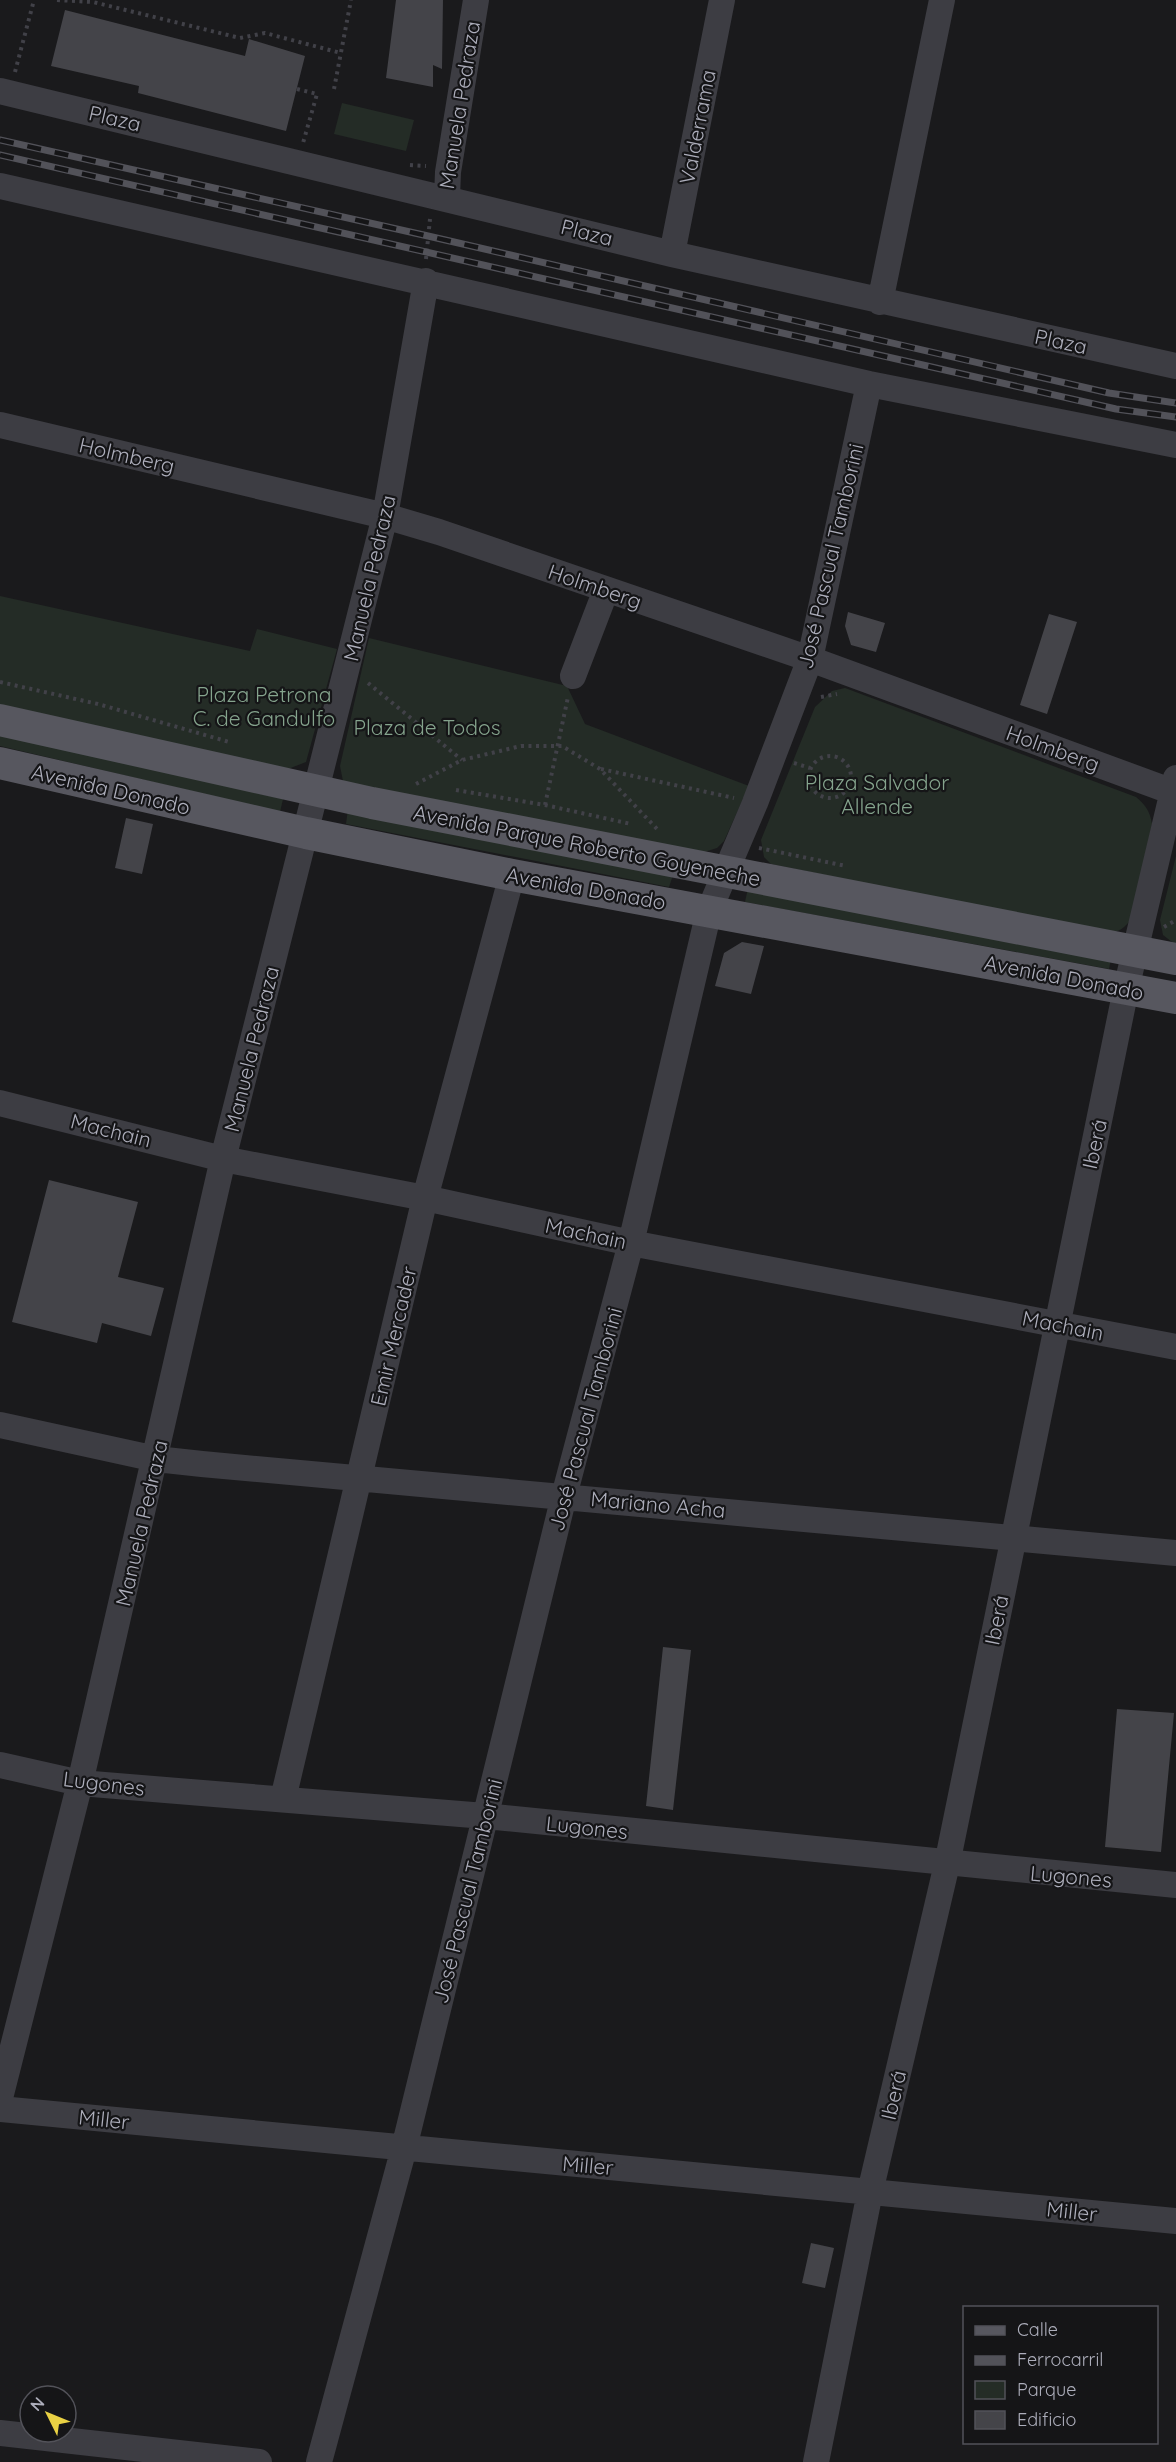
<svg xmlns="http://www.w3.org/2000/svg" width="1176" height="2462" font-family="Quicksand,sans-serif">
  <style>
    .green { fill: #242c26 }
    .building { fill: #444449 }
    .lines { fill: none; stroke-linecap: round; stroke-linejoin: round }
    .path { stroke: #414148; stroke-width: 4; stroke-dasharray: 3 4.5; stroke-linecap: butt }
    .minor { stroke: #3d3d43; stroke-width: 26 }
    .major { stroke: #57575f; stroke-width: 32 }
    .rail-casing { stroke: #525259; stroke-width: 7 }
    .rail { stroke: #151517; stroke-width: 4.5; stroke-dasharray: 14; stroke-linecap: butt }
    .labels { text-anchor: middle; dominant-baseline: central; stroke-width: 4.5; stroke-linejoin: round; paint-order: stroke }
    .street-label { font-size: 21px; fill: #adaebb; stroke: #151517 }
    .park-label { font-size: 21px; fill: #85a48d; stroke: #151517 }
  </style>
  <rect width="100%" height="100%" fill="#1a1a1c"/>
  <path class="green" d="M342,103l72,17 -8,31 -72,-17z
    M0,596l250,55 7,-22 80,20 -31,113 -18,7 -288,-62z
    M369,638l198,48 18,38 164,62 -25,55 -7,7 -16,5 -353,-67 -5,-5 -3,-15z
    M845,688l291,109c10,8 14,15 16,27l-21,95c-6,9 -12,13 -22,14l-338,-69 -7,-7 -3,-17 54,-133 17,-16z
    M0,734l283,65 -3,13 -280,-66z
    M348,809l325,66 -4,12 -323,-63z
    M1176,856v89l-13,-10 -3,-15z
    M748,888l363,71 -2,10 -364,-67z"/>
  <path class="building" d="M396,0h47l-1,69 -9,-4v22l-47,-9z
    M65,10l180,46 4,-17 56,17 -19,75 -148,-38 1,-7 -88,-20z
    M848,612l37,11 -9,29 -25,-7 -6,-19z
    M1049,614l28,8 -30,92 -27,-9z
    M126,818l27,6 -11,50 -27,-6z
    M742,942l22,4 -13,48 -36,-8 9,-33z
    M49,1180l89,22 -20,75 46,11 -13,48 -49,-13 -5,20 -85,-21z
    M663,1647l28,3 -18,160 -27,-4z
    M1117,1709l57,4 -13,139 -56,-5z
    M811,2243l23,5 -9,40 -23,-5z"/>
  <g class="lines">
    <path class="path" d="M57,0l36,2 147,36 25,-5 76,20
      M15,72l19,-72
      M297,89l20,5 -14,49
      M334,89l17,-89
      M410,165l16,1
      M426,259l4,-40
      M0,682l98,22 131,38
      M368,683l94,77
      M821,697l16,-3
      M809 777a21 21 0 1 1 42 0a21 21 0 1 1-42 0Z
      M794,763l16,5
      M601,769l133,29
      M416,784l46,-24 59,-14h41l38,23 58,61
      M456,790l89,15 86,19
      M545,805l23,-108
      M759,848l87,18
      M1164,927l12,-7"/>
    <path class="minor" d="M0,91l672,163 504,112
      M0,186l869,198 307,61
      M447,197l1,-25 28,-172
      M672,254l50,-254
      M880,302l62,-302
      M0,425l385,91 54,16 371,127 366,134
      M573,676l33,-86
      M0,1103l223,56 202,39 206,45 545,104
      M0,1425l156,34 46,5 974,89
      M0,1765l80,18 405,33 691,69
      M283,1799l142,-601 87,-323
      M0,2098l80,-315 143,-624 162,-643 41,-235
      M0,2109l1176,112
      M0,2433l259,29
      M319,2462l85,-314 160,-652 67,-253 78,-332 46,-108 55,-144 59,-275
      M816,2462l54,-270 77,-328 179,-875 50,-211"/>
    <path class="major" d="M0,720l372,83 804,156
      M0,763l306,70 206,42 664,123"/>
    <g class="rail-casing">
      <path id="rail" d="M0,140l428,96 681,157 67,10
        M0,155l1116,254 60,8"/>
    </g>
    <use href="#rail" class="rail"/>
  </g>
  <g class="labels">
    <g class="street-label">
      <text transform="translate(459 105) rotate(-81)">Manuela Pedraza</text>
      <text transform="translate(115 118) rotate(13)">Plaza</text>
      <text transform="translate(697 127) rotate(-79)">Valderrama</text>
      <text transform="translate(587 232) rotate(14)">Plaza</text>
      <text transform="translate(1061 341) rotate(12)">Plaza</text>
      <text transform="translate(127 455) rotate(13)">Holmberg</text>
      <text transform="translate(830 556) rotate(-77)">José Pascual Tamborini</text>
      <text transform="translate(369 578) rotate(-77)">Manuela Pedraza</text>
      <text transform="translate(595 586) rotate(19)">Holmberg</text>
      <text transform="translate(1053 748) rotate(20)">Holmberg</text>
      <text transform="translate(111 789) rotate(13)">Avenida Donado</text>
      <text transform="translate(587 845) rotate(11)">Avenida Parque Roberto Goyeneche</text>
      <text transform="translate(586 888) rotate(10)">Avenida Donado</text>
      <text transform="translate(1064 977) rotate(11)">Avenida Donado</text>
      <text transform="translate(251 1049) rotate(-76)">Manuela Pedraza</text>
      <text transform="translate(111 1130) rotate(14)">Machain</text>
      <text transform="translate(1094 1144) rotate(-78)">Iberá</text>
      <text transform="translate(586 1233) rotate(12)">Machain</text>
      <text transform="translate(1063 1325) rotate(11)">Machain</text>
      <text transform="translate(393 1336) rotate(-77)">Emir Mercader</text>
      <text transform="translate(585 1419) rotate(-75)">José Pascual Tamborini</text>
      <text transform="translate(658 1504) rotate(5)">Mariano Acha</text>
      <text transform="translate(141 1523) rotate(-77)">Manuela Pedraza</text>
      <text transform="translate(996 1620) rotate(-79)">Iberá</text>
      <text transform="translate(104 1783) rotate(7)">Lugones</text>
      <text transform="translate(587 1827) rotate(6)">Lugones</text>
      <text transform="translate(1071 1876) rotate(5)">Lugones</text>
      <text transform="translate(467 1891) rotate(-76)">José Pascual Tamborini</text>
      <text transform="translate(893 2095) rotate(-77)">Iberá</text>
      <text transform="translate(104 2119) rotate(6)">Miller</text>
      <text transform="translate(588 2165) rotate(5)">Miller</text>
      <text transform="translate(1072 2211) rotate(6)">Miller</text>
    </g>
    <g class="park-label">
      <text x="264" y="694">Plaza Petrona<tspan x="264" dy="24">C. de Gandulfo</tspan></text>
      <text x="427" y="727">Plaza de Todos</text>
      <text x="877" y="782">Plaza Salvador<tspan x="877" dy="24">Allende</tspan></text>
    </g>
  </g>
  <rect x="963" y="2306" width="195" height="138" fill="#151517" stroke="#525259" stroke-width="1.5"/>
  <rect x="975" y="2326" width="30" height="9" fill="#57575f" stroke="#525259" stroke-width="1.5"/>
  <text x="1017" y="2336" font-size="18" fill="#adaebb">Calle</text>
  <rect x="975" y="2356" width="30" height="9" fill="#525259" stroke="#525259" stroke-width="1.5"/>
  <text x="1017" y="2366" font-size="18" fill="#adaebb">Ferrocarril</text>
  <rect x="975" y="2381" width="30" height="18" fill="#242c26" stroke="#525259" stroke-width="1.5"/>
  <text x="1017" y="2396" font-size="18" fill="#adaebb">Parque</text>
  <rect x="975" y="2411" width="30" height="18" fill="#444449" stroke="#525259" stroke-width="1.5"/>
  <text x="1017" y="2426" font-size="18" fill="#adaebb">Edificio</text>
  <g transform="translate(48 2414) rotate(313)"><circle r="28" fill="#151517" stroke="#525259" stroke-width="1.5"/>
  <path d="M0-4.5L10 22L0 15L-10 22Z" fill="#e9d144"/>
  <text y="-9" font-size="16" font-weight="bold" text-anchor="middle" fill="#adaebb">N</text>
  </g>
</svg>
